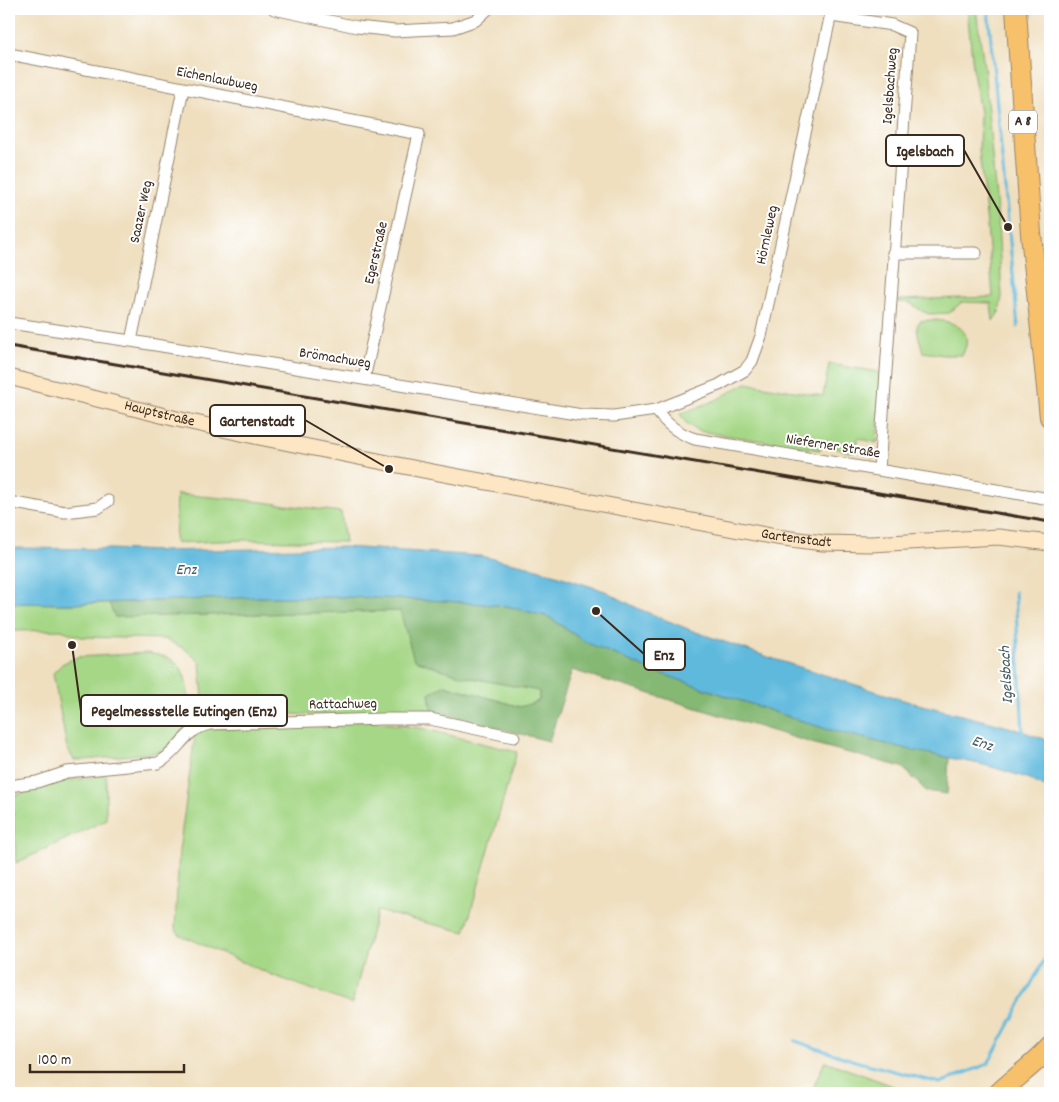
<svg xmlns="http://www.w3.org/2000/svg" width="1059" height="1102" font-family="Dekko,sans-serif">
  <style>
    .green { fill: #a5d786; stroke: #708052 }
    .forest { fill: #84b873; stroke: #607148 }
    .water { fill: #5fb9dd; stroke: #4d727e }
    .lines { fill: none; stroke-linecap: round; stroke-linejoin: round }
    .stream { stroke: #5fb9dd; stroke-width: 3 }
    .street-casing { stroke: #95846e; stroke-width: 13 }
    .secondary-casing { stroke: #95846e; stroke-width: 17 }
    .highway-casing { stroke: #95846e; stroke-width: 22 }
    .street { stroke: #fff; stroke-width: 11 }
    .secondary { stroke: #fce6c4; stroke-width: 15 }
    .highway { stroke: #f7c06b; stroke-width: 20 }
    .rail { stroke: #3b2a1e; stroke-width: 3 }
    .labels { text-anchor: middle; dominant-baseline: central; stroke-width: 4; stroke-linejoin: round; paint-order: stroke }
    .shield { fill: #fff; stroke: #766a62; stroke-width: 1 }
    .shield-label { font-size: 14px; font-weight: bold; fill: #3b2a1e }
    .street-label { font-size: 15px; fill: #3b2a1e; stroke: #fff }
    .water-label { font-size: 16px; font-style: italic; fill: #485c61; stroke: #fff }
    .leader { fill: none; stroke: #3b2a1e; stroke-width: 2 }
    .callout-dot { fill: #3b2a1e; stroke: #fff; stroke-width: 2 }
    .callout { fill: #fff; stroke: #3b2a1e; stroke-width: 2 }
    .callout-label { font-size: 16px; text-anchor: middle; font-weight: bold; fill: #3b2a1e }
  </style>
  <rect width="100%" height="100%" fill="#fff"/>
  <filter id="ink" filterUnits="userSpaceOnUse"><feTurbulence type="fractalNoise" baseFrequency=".02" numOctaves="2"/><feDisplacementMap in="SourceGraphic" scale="10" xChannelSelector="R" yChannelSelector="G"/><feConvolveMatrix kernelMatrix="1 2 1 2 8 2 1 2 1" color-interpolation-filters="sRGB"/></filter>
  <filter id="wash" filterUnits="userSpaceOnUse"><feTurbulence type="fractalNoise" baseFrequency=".0096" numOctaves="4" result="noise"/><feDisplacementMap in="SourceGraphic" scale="20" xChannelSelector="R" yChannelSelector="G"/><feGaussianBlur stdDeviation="1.12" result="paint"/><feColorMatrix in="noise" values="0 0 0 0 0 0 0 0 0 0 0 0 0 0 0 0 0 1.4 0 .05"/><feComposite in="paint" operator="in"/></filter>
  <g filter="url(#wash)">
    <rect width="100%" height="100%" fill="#efdfbf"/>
    <path class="green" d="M967,9h9l8,58 14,155 4,75 -3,15 -6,9 -2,-18 -29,-1 -13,11 -20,1 -7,-3 -12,-8 -12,-1v-2l95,-3 -6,-72 -8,-74 1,-38 -6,-36z
      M931,320c21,0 46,9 31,35h-18l-21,-3c-2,-9 -6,-17 -6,-26l3,-5z
      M829,364l50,8 2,7 -4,64 -19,-5 -3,13 -6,1 -28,-8 -1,6 -122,-19 -11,-7 -7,-10 36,-14 30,-17 77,13z
      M177,494l69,6 95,12 4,30 -102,-2 -68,3z
      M9,603l58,1 42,-1 6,14 285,-6 62,65 77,15v10l-19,6 -75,-22 -16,9 3,17 -109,4 -119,-3 -4,-50 -15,-13 -20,-10 -84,-2 -20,-7 -52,1z
      M149,653c6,2 13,2 19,5 25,10 19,46 19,67l-13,16 -14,11 -75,8h-11l-7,-12 -14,-75 9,-9 15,-7z
      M363,720l58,8 96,24 -52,180 -88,-21 -25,93 -80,-29 -92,-40 -5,-6 4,-78 17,-123z
      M106,775v45l-90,43 -4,-67 46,-14z
      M825,1061l87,32h-101z"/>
    <path class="forest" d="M261,597h91l94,4 61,5 42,11 36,25 121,47 120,40 123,28 -2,37 -21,-3 -24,-24 -87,-23 -243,-74 -23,71 -117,-30 -3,-17 16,-9 75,22 19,-6v-10l-77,-15 -48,-16 -14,-49 -285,6 -6,-14z"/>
    <path class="water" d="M345,547l135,9 48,10 77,25 34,18 54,22 81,28 136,43 99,25 41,14v49l-23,-12 -38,-12 -78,-16 -85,-21 -120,-40 -58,-20 -63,-27 -36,-25 -42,-11 -61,-5 -94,-4h-91l-194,7 -58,-1v-55l101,1 53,2z"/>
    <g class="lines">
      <path class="stream" d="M988,9l30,318
        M1015,592l8,142
        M795,1041l60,20 85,22 48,-19 62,-115"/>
    </g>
  </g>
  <g filter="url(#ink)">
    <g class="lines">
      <g class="street-casing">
        <path id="street" d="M274,9l83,18 38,4 58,-3 23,-8 12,-11
          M831,16l61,9 18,8 -31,437
          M9,54l410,80 -55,245
          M893,253h83
          M9,323l122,18 451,74 32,1 42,-6 63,-25 26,-15 7,-9 9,-25 71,-327
          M131,341l52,-252
          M656,410c11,15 22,23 39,29l355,60
          M9,502l56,10 33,-4 10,-7
          M9,786l28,-4 30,-10 91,-9c22,-11 24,-33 52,-39l173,-5h47l84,18"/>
      </g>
      <g class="secondary-casing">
        <g id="secondary">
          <path id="s1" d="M9,377l168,42 82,18 169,34 348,66 47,6 48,1 127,-7 52,6"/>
        </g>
      </g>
      <g class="highway-casing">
        <path id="highway" d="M1016,9l15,225 19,183
          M999,1093c17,-16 36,-29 51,-46"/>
      </g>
      <use href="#street" class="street"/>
      <use href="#secondary" class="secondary"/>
      <use href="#highway" class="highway"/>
      <path class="rail" d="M9,346l1041,176"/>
    </g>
  </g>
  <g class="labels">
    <rect class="shield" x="1009" y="110.5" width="28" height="23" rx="4"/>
    <g class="shield-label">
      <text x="1023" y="122">A 8</text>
    </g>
    <g class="street-label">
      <text transform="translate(217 80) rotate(11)">Eichenlaubweg</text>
      <text transform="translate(891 86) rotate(-86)">Igelsbachweg</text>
      <text transform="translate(142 212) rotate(-78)">Saazer Weg</text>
      <text transform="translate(768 235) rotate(-78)">Hörnleweg</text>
      <text transform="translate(377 253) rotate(-77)">Egerstraße</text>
      <text transform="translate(335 359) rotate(9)">Brömachweg</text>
      <text stroke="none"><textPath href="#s1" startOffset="155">Hauptstraße</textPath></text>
      <text transform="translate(833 447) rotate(9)">Nieferner Straße</text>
      <text stroke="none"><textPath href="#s1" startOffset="804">Gartenstadt</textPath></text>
      <text transform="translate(343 705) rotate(-1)">Rattachweg</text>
    </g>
    <g class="water-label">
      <text x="186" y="570">Enz</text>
      <text transform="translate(1007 675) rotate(-93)">Igelsbach</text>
      <text transform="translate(982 744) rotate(19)">Enz</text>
    </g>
  </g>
  <path class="leader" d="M1008 227L964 150M389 469L305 420M596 611L644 654M72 645L81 711"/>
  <g class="callout-dot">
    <circle cx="1008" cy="227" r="5"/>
    <circle cx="389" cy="469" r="5"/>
    <circle cx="596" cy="611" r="5"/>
    <circle cx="72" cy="645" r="5"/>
  </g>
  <g class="callout">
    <rect x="886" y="135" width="78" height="31" rx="5"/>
    <rect x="210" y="405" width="95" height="31" rx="5"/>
    <rect x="644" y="639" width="41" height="31" rx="5"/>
    <rect x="81" y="695" width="206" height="31" rx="5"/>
  </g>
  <g class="callout-label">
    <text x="925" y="156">Igelsbach</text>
    <text x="257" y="426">Gartenstadt</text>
    <text x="664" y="660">Enz</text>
    <text x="184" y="716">Pegelmessstelle Eutingen (Enz)</text>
  </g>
  <rect width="1059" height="1102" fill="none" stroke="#fff" stroke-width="30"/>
  <path d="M30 1064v8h154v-8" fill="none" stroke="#3b2a1e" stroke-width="2.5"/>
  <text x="38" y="1064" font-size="15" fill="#3b2a1e" stroke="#ffffff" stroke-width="4" paint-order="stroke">100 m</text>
</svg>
